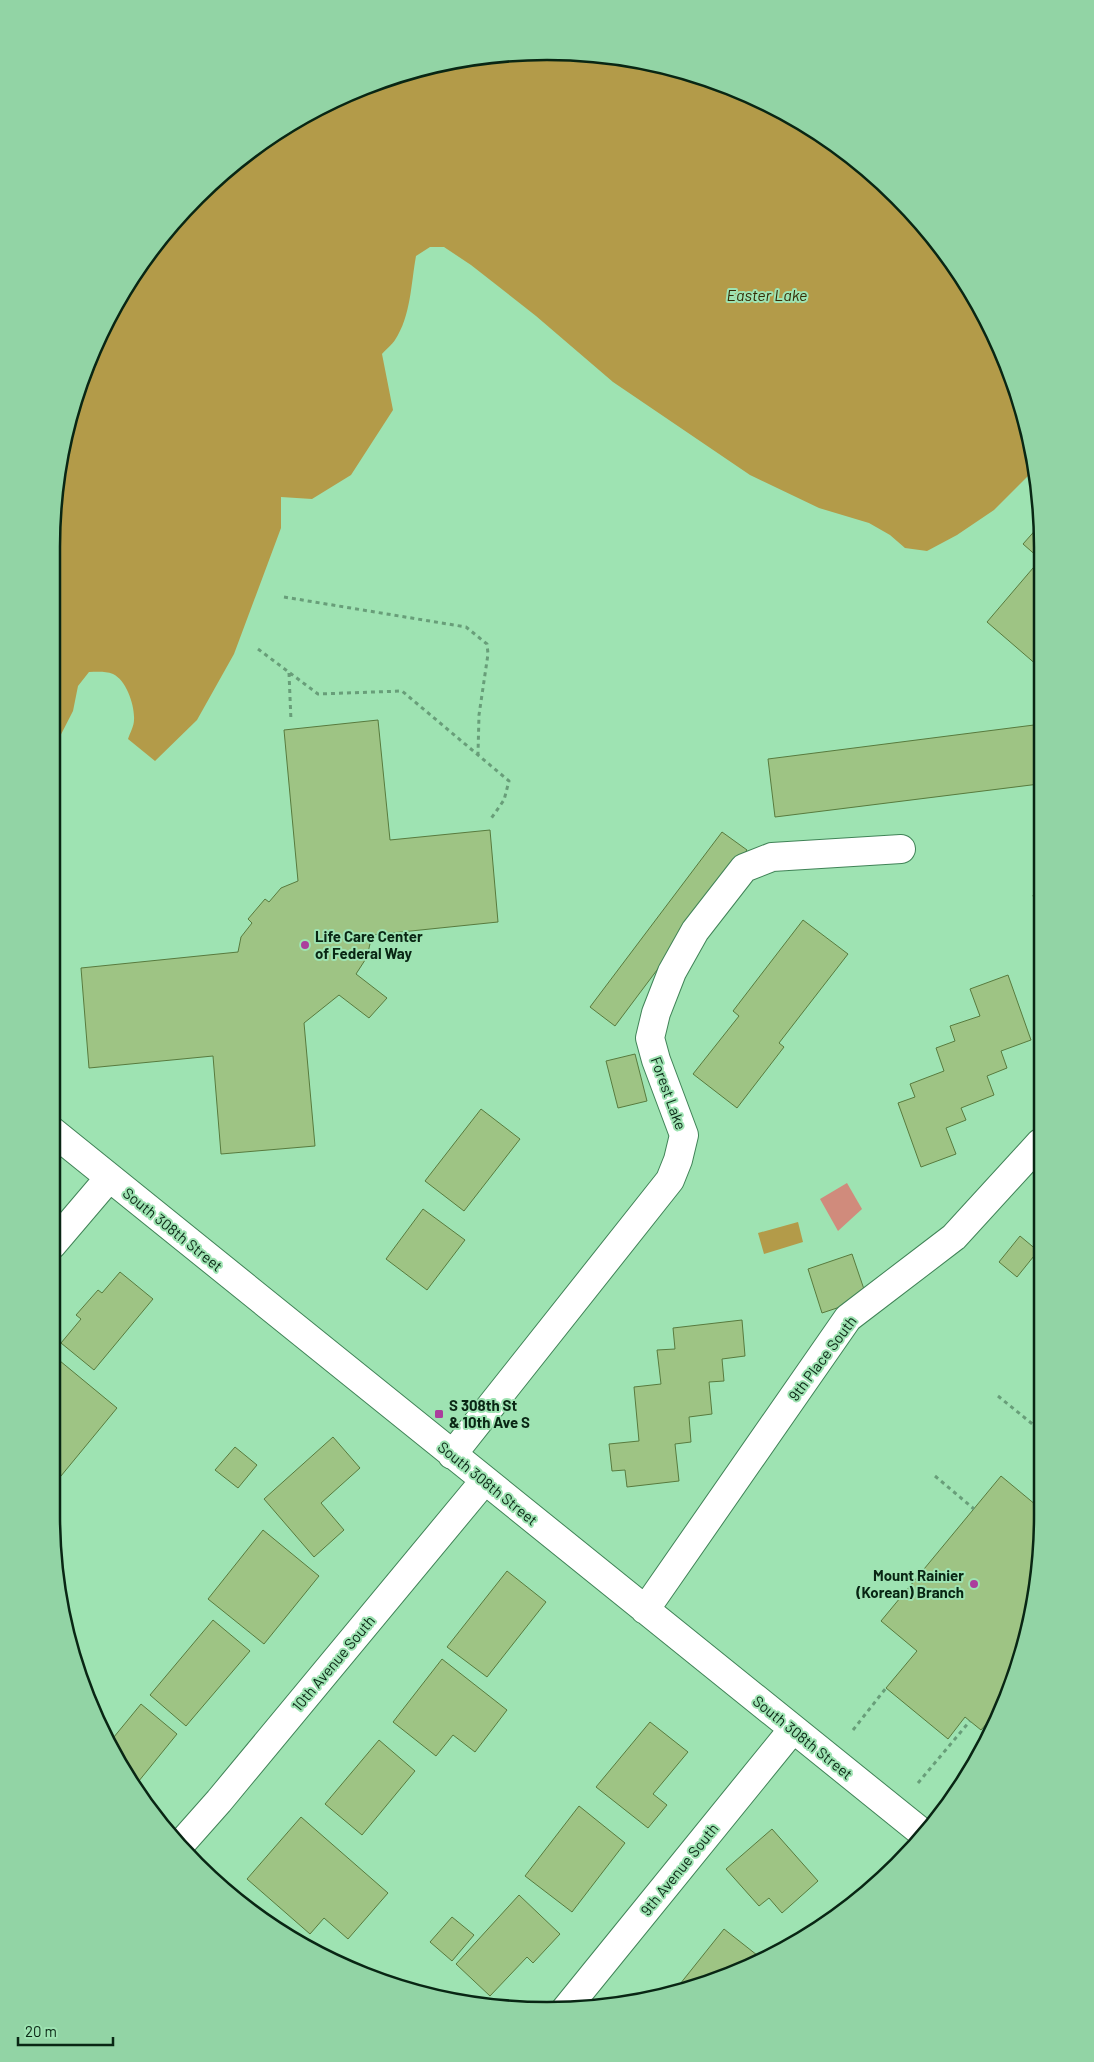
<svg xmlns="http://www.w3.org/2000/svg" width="1094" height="2062" font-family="Barlow,sans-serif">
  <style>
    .green { fill: #d08b7c }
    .water { fill: #b39b49 }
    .building { fill: #9ec484; stroke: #587b3e }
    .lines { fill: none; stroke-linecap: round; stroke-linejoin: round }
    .minor-casing { stroke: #408357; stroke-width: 30 }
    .path { stroke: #689e79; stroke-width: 3; stroke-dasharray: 4 4; stroke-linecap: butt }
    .minor { stroke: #fff; stroke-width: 28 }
    .poi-dot { fill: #ab3e9d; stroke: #9ee3b2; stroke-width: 2 }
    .labels { text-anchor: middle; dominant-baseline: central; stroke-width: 4; stroke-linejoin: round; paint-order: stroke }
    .poi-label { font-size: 15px; font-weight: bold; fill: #092614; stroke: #9ee3b2; text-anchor: start }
    .street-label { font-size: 15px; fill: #092614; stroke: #9ee3b2 }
    .water-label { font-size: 16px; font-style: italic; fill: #352b05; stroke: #9ee3b2 }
    .rim { fill: none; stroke: #092614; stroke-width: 2.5 }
  </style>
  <rect width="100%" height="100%" fill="#9ee3b2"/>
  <path class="green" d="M847,1183l15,26 -24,22 -18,-32z"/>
  <path class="water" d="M580,52l96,16 91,35 107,71 85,97 46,87 30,111 -41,41 -37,25 -30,16 -22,-3 -15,-13 -21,-12 -50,-15 -69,-33 -137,-93 -77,-66 -65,-51 -27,-18h-14l-14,9c-5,27 -5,60 -21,84 -3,5 -9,9 -13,14l11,56 -42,65 -39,24 -31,-2v31l-47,126 -37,66 -42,41 -27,-22c2,-6 6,-13 6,-19 1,-15 -8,-40 -21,-46 -8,-3 -16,-2 -24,-2l-11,14 -5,25 -21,41v-237l16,-96 35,-92 51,-82 66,-71 79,-56 89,-41 95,-22z
    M798,1222l5,20 -39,12 -6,-21z"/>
  <path class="building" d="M1039,526v32l-16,-14z
    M1039,561v104l-1,1 -51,-44z
    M378,720l12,120 100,-10 8,92 -126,13 -5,22 -11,17 31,24 -18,20 -30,-23 -35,28 11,123 -94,8 -8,-98 -124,12 -8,-100 157,-16 3,-15 11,-14 -4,-4 17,-20 4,3 12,-14 17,-7 -14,-151z
    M1034,725l5,39v20l-264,33 -7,-58z
    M722,832l25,18 -132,176 -25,-19z
    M1040,893v31l-7,-29z
    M803,920l45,34 -69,89 5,4 -47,61 -44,-34 46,-58 -6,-5z
    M1008,975l23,65 -30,11 6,17 -20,8 7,19 -33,13 5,12 -20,8 10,26 -35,13 -23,-64 17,-6 -5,-13 34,-13 -8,-23 19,-7 -5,-15 30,-10 -10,-27z
    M635,1054l12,47 -29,7 -12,-47z
    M481,1109l39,30 -56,72 -39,-30z
    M423,1209l42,31 -38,50 -41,-31z
    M1020,1236l18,15 -21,26 -18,-15z
    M852,1254l15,44 -45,15 -14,-44z
    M120,1272l33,27 -59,71 -33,-27 20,-24 -5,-4 22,-25 4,3z
    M742,1320l3,36 -23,3 2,22 -15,1 3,32 -23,3 2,25 -16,2 4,37 -52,6 -2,-17 -13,1 -3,-27 30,-3 -5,-54 27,-3 -4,-34 18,-1 -2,-21z
    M54,1356l63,52 -61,74 -5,-4v-118z
    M333,1437l27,31 -39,35 23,27 -30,27 -50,-58z
    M235,1447l22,18 -19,23 -23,-18z
    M1001,1476l41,34v37l-16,96 -32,84 -6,-5 -7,8 -16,-13 -17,22 -62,-51 31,-37 -36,-30z
    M263,1530l56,46 -55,68 -56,-45z
    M507,1571l39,31 -59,75 -40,-30z
    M213,1620l37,31 -64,75 -36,-31z
    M442,1659l65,51 -32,42 -22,-17 -17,21 -43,-34z
    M141,1704l36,30 -43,53 -16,-24 -9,-20z
    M650,1722l38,30 -35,42 14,11 -19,23 -52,-41z
    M379,1740l36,31 -53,64 -37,-31z
    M579,1806l46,37 -53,69 -47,-36z
    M301,1817l87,76 -40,46 -24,-21 -14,16 -63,-55z
    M772,1829l46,52 -36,32 -13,-15 -10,8 -33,-37z
    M519,1895l41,39 -27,29 -6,-6 -37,39 -34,-32z
    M249,1907l24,21 -25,-19z
    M452,1917l22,18 -22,26 -22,-19z
    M724,1929l38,30 -25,14 -65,21z
    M416,1984l15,12 -20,-5z"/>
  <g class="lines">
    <g class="minor-casing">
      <path id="minor" d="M52,1131l873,704
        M52,1245l57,-67
        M452,1455l218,-275 8,-20 6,-25 -28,-75 -6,-22 6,-25 16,-41 23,-41 49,-63 28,-11 129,-8
        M645,1610l203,-292 106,-81 86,-94
        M180,1845l39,-44 266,-321
        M565,2010l228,-281"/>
    </g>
    <path class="path" d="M284,597l182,30 21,17 1,10 -9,61 -1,39
      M258,649l60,45 84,-3 107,90 -5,19 -14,20
      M289,673l2,48
      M998,1396l43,35
      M935,1476l39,33
      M853,1730l33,-42
      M918,1783l52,-62"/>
    <use href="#minor" class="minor"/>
  </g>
  <g class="poi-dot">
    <circle cx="305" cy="945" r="5"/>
    <rect x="434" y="1409" width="10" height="10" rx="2.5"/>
    <circle cx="974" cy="1584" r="5"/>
  </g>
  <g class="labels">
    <g class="poi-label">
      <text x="315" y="936">Life Care Center<tspan x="315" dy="17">of Federal Way</tspan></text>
      <text x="449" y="1405">S 308th St<tspan x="449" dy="17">&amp; 10th Ave S</tspan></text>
      <text x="964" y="1575" text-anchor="end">Mount Rainier<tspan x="964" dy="17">(Korean) Branch</tspan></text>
    </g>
    <g class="street-label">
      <text transform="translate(669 1093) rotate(70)">Forest Lake</text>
      <text transform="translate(173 1229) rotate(39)">South 308th Street</text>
      <text transform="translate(822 1358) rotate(-53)">9th Place South</text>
      <text transform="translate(488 1483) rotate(39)">South 308th Street</text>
      <text transform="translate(333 1663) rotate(-50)">10th Avenue South</text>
      <text transform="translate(803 1737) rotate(39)">South 308th Street</text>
      <text transform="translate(679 1869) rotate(-51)">9th Avenue South</text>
    </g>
    <g class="water-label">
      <text x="767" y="294">Easter Lake</text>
    </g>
  </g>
  <path d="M0 0H1094V2062H0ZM547 60H547A487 487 0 0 1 1034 547V1515A487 487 0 0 1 547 2002H547A487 487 0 0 1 60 1515V547A487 487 0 0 1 547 60Z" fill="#92d4a5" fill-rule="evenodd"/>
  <path class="rim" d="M547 60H547A487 487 0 0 1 1034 547V1515A487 487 0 0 1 547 2002H547A487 487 0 0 1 60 1515V547A487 487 0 0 1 547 60Z"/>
  <path d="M18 2037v8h95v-8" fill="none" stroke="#092614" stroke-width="2.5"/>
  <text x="25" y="2037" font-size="15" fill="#092614" stroke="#9ee3b2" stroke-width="4" paint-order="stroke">20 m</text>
</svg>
